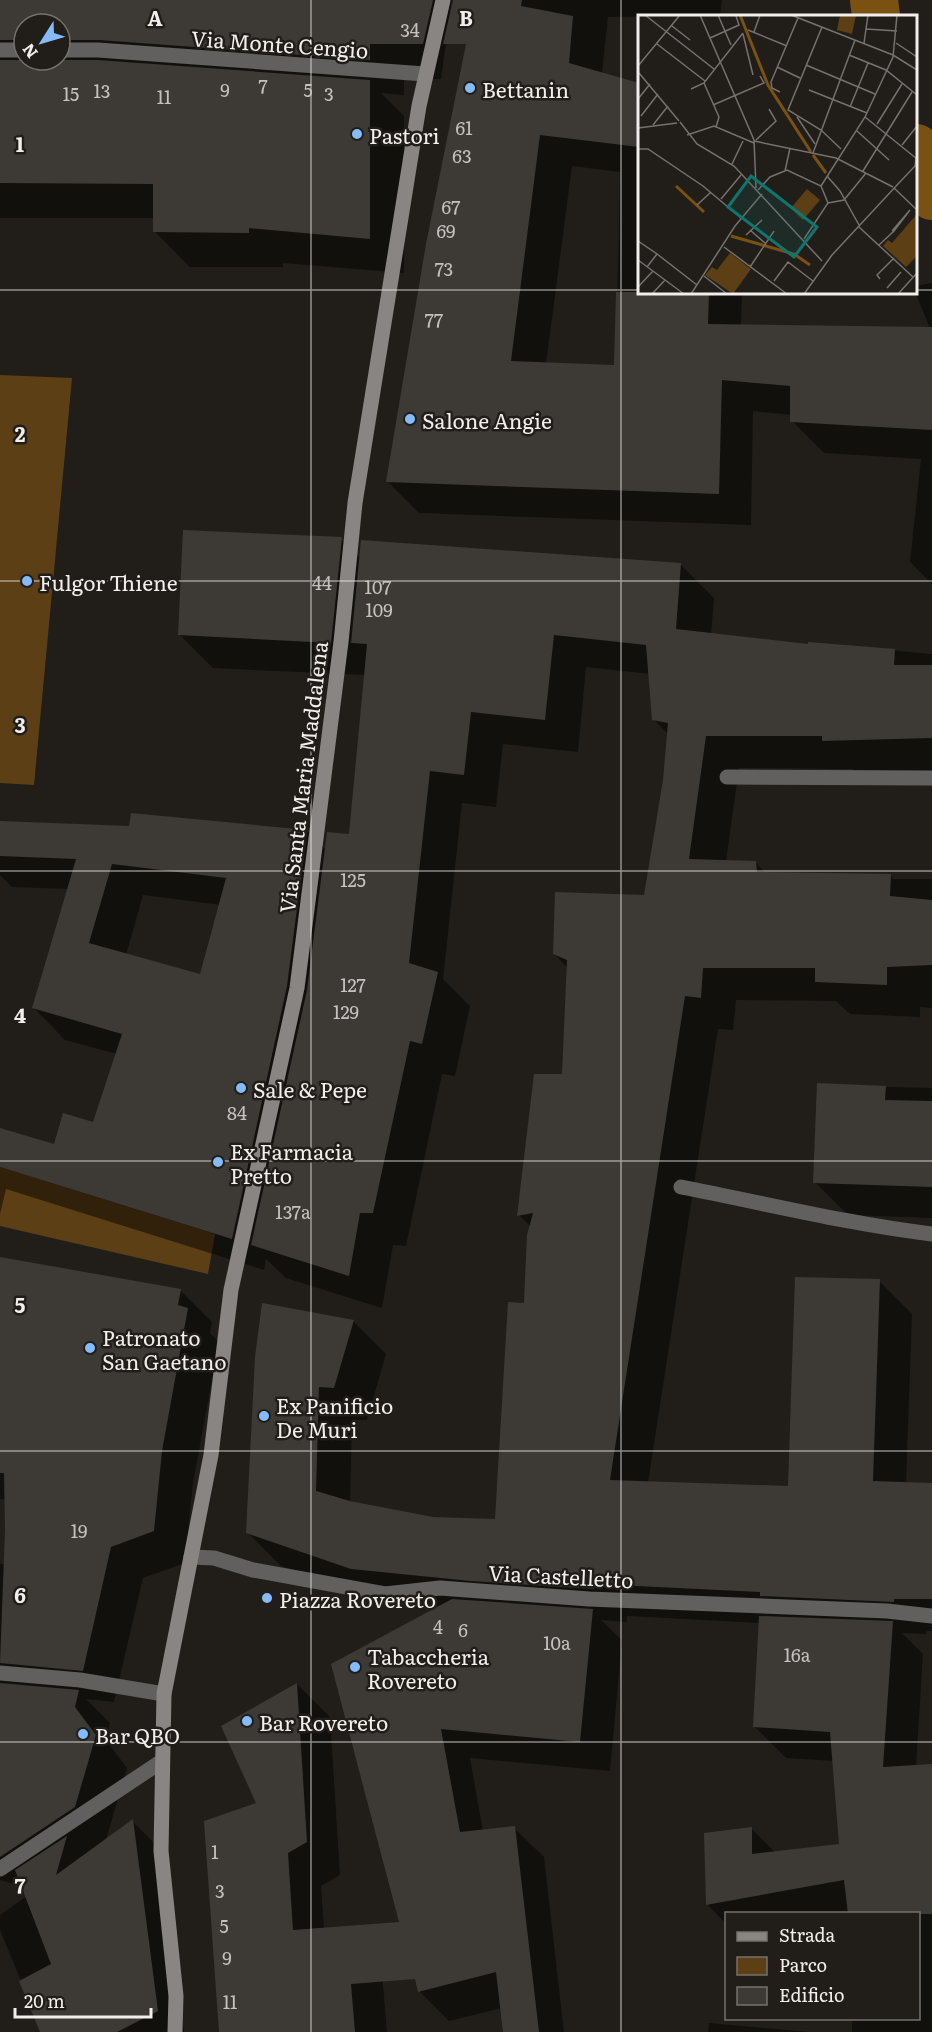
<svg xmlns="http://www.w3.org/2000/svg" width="932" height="2032" font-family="Literata,serif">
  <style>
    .green { fill: #5c3f14 }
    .shadow { fill: #0007; fill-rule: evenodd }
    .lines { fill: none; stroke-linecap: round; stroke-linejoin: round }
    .canal { stroke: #7a5111; stroke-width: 48 }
    .building { fill: #3d3a36; fill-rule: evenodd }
    .street { stroke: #61605e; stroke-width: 15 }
    .secondary { stroke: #888582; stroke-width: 15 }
    .grid { fill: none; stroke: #f1eeec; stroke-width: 1.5; stroke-opacity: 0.55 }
    .poi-dot { fill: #85bbfb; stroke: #211e1a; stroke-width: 2 }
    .labels { text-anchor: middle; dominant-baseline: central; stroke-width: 5; stroke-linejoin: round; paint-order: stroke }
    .number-label { font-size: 18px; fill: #c4c1be }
    .street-label { font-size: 21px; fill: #f1eeec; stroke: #211e1a }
    .poi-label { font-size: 21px; fill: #f1eeec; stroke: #211e1a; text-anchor: start }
    .inset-river { fill: none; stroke: #7a5111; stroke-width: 3 }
    .inset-road { fill: none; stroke: #74716e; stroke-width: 1.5 }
    .view { fill: #0f766e; fill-opacity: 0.15; stroke: #0f766e; stroke-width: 3 }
    .inset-edge { fill: none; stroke: #f1eeec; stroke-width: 3 }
    .grid-label { font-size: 20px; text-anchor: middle; font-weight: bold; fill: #f1eeec; stroke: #211e1a; stroke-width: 5; stroke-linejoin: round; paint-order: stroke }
  </style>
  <rect width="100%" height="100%" fill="#211e1a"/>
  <path class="green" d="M0,375l72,3 -38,407 -34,-2z
    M0,1167l215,67 -7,40 -208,-48z"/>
  <path class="shadow" d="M0,0h452l-11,79h-37v16l-23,-2 23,23v157l-121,-10v4h-93l-35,-35v-14h-155zM24,24h36v36h-36z
    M477,0h245l-2,16 -112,1 -6,57 38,11v207h102l-1,34 189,2 -15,-36 1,-6 16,-3v301l-22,-22 11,-103 -97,-6 -32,-32v-6l-39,-4 -2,114 -332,-12 -32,-32zM572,166l48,6 -4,195 -70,-3z
    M341,539l20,20 320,6 33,33 -3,37 99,11v-3l122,11v117l-75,2 -4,-4 -114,-1 -13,93 30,2 11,11 123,1 3,4h39v129l-12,-1v10l-70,-3 -14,-13 -100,-1 -3,30 -15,-1 -70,454 142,4 89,-206 33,33 -6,170 26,1v146h-5l-1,3 -24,-1 21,21 -7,112 16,-1v267h-80v-14h66v-104h-192v10l-19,-20 45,-75 24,24 65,-7 -7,-85 -48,-3 -32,-32 6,-103 -133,-7v6l-26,-2 21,20 -12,131 -140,-13 13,73 31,-3 30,29 20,175h-59l-3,-24 -53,13 -29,-29 21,-386 -56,-5 -104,-35 -33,-33 9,-176 96,-36 33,33 -19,66h-15l-2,83 83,15 63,3 30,-217 5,-77 -12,-12 45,-140 4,-107 -14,-14 91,-57 19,-117 5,-45 -15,-15 -4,-46 -64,-7 -8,85 -75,-8 -7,63 -34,-4 -19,176 27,27 -15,70 -13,-2 -36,172 -13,-1 -11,63 -96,-30 -20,-19 -2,11 -258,-81 -6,25v-84l55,16 39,-23 23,-69 -52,-14 -31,-32 34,-119 -56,-2 -12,-12v-52l307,8 19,19 25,-14 15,-161 -153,-7 -33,-33zM143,895l78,10 -20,71 -75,-21z
    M819,1085l113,3v130l-84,-3 -33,-33z
    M0,1259l180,31 32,32 -2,11 9,9 -26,141 -8,80 -42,15 -29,124 -28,-3 24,24 -4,17 21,28 -21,72 26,-19 27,27 25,184h-142l-42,-102v-15l44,-31 -13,5 -31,-9v-316l8,1 -2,-65 -6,-1z
    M297,1684l33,33 10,158 -19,11 3,43 57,32 6,71h-166l37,-228z
    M709,2023l101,9h-102z"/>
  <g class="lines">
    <path class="canal" d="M874,0l2,16
      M916,148l16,48"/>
  </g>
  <path class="building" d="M0,0h433l-10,44h-53v16l-271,-20h-39v-16h-36v16h-24z
    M453,0h69l-1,6 52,10 -4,47 70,20v64l-99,-12 -29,226 103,4 2,-73h93l-1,32 224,3v103l-142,-8v-36l-68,-6 -3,114 -333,-12 40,-238 40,-200h-23z
    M0,60h98l272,20v159l-121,-11v5l-96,-1v-48l-153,-1z
    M183,530l159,7 -11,106 -153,-8z
    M361,540l320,23 -5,66 132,15v-2l87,7 -1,16h38v73l-110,3v-5h-116l-17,123 67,2 1,11 134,2 -1,22 42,4v65l-45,2v18l-72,-3v-14h-112l-2,30 -16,-2 -75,484 178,6 7,-209 85,2 -7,202 59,2v116h-38v3l-134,-6v-4l-165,-8 -1,5 -123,-8 -120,-12 -105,-36 9,-176 7,-54 92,17 -20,68 -15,-1 -3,104 34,10 83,16 62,2 13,-217 16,1 3,-68 6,-22 -16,3 17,-142h28l5,-114 -14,-6 2,-62 89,3 19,-115 5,-57 -16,-3 -6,-75 -92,-10 -9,85 -74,-8 -7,63 -34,-4 -21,192 29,9 -16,72 -12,-3 -37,172h-13l-11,63 -98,-31 56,-255 20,-158 22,2 18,-190 -16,-1z
    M131,813l176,17 -20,156 -55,253 -232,-72v-39l54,16 9,-31 30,9 29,-88 -90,-26 44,-149 -76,-3v-35l129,5zM112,864l114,14 -26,96 -111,-31z
    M817,1083l69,3 -1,14 47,1v86l-119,-4z
    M0,1257l181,32 -3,16 10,3 -26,143 -8,80 -43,16 -28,124 -83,-8 5,-133 -1,-57h-4z
    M452,1599l141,10 -13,133 -139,-13 19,103 55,-6 24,206h-36l-7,-60 -78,20 -3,-13 -64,5 4,48h-136l-15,-211 52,-18 -35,-77 76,-43 10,159 -19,11 5,77 106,-8 -68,-258z
    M759,1616l134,5 -10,146 49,-3v150h-84l-4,-34 -138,25 -2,-72 48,-6v27l87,-10 -9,-112 -77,-5z
    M0,1683l79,7 -4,17 21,28 -21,72 -75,50z
    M133,1819l25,192 -41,21h-77l-21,-51 32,-17 -36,-94 52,-34 -11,39z"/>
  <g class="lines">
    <path class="street" d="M0,50h24
      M60,50h38l327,24
      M727,777l205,1
      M681,1187c83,16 167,37 251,47
      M191,1557l23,1 39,12 132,24 55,-6 149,11 298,12 45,5
      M0,1673l80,7 84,14
      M0,1869l162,-108"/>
    <path class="secondary" d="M175,2032l1,-36 -15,-145 3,-157 47,-239 20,-165 66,-302 44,-346 14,-139 64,-397 24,-106"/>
  </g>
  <path class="grid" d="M311,0v2032M621,0v2032M0,290h640M916,290h16M0,581h932M0,871h932M0,1161h932M0,1451h932M0,1742h932"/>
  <g class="poi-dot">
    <circle cx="470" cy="88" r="6"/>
    <circle cx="357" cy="134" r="6"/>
    <circle cx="410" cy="419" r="6"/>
    <circle cx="27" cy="581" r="6"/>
    <circle cx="241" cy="1088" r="6"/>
    <circle cx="218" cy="1162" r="6"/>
    <circle cx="90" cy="1348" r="6"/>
    <circle cx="264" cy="1416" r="6"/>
    <circle cx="267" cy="1598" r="6"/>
    <circle cx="355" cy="1667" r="6"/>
    <circle cx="247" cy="1721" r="6"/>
    <circle cx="83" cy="1734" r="6"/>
  </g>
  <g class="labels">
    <g class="number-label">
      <text x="410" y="29">34</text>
      <text x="263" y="85">7</text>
      <text x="225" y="89">9</text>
      <text x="308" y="89">5</text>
      <text x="102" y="90">13</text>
      <text x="71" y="93">15</text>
      <text x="329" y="93">3</text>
      <text x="164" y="96">11</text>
      <text x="464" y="127">61</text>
      <text x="462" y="155">63</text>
      <text x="451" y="206">67</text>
      <text x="446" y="230">69</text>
      <text x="444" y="268">73</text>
      <text x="434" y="319">77</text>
      <text x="322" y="582">44</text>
      <text x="378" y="586">107</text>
      <text x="379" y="609">109</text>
      <text x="353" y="879">125</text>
      <text x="353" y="984">127</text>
      <text x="346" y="1011">129</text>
      <text x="237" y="1112">84</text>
      <text x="293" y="1211">137a</text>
      <text x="79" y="1530">19</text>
      <text x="438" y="1626">4</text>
      <text x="463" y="1629">6</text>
      <text x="557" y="1642">10a</text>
      <text x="797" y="1654">16a</text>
      <text x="215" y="1851">1</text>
      <text x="220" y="1890">3</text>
      <text x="224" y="1925">5</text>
      <text x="227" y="1957">9</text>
      <text x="230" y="2001">11</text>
    </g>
    <g class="street-label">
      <text transform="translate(280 43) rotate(4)">Via Monte Cengio</text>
      <text transform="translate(302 777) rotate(-83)">Via Santa Maria Maddalena</text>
      <text transform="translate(561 1575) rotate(3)">Via Castelletto</text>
    </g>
    <g class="poi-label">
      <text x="482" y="88">Bettanin</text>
      <text x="369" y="134">Pastori</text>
      <text x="422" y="419">Salone Angie</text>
      <text x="39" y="581">Fulgor Thiene</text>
      <text x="253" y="1088">Sale &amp; Pepe</text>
      <text x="230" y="1150">Ex Farmacia<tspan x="230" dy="24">Pretto</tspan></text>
      <text x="102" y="1336">Patronato<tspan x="102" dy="24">San Gaetano</tspan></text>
      <text x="276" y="1404">Ex Panificio<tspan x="276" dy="24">De Muri</tspan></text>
      <text x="279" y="1598">Piazza Rovereto</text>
      <text x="367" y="1655">Tabaccheria<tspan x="367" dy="24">Rovereto</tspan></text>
      <text x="259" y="1721">Bar Rovereto</text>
      <text x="95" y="1734">Bar QBO</text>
    </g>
  </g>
  <g transform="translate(638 15)">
    <rect width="279" height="279" fill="#211e1a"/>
    <path d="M202,0h16l-4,19 -15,-4zM169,174l13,11 -17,20 -12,-12zM279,199v42l-11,11 -23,-21 5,-6 4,3zM92,238l21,16 -18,25 -28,-19 7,-8 5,3z" fill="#5c3f14"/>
    <path class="inset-river" d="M102,0l28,70 43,67M175,140l13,18M38,171l28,26M93,221l63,18 16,11"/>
    <path class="inset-road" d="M7,0l69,54M62,0l54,125 2,48M80,0l13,30M153,0l102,40 24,15M34,11l18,14M184,12l-34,83 33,20 20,19M228,14l31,2M110,15l39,16M116,17l6,-17M105,19l10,41M72,23l29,-13 -3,-9M226,28l4,-28M258,28l21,14M19,29l48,37M211,40l37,15 31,25M168,50l69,29M0,51l42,-51M139,52l23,11M1,58l40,48M66,68l15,34 -3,10M53,74l13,-6 39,-50M171,75l58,23M142,77l-8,-4 -1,-6 27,-64M0,84l12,-15M75,90l51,-22 -4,-7M212,92l18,-44M3,101l17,-22M159,102l18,27M227,102l52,42M42,107l17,22 37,22 88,95M239,109l25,-40M15,110l15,-19M0,113l39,-5M219,116l32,29M49,120l27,-9 40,17M118,125l20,-19 -7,-12M116,126l82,17 57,29M264,130l15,-19M0,134h10l55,37 38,32M175,138l42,-113M94,149l11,-23M147,156l5,-23M225,156l49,-79M189,161l13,15 19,34M260,169l17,-18 1,-8M183,171l44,-69 28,-60 4,-42M256,173l23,22M120,175l12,-13 17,-7 34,16 7,17 -24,36M83,184l20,-24M190,188l16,-3 22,-27M59,190l14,-13M221,212l54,50M112,215l15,13M108,220l16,-15M0,226l19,13 -10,13M241,230l15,-14 16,-21 -18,21M86,232l63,47M19,239l40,31M0,245l46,34M112,252l24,-36M66,261l23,18M242,264l-3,-4 17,-17M136,266l14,-19 25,19M0,272l15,-16M249,273l14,-16M14,279l13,-14M53,279l44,-68 27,-32M166,279l28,-39 66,-71M260,279l19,-21"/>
    <path class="view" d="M113,161l66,51 -23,30 -66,-50z"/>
    <rect width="279" height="279" class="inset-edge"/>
  </g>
  <g class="grid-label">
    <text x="155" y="26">A</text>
    <text x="466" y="26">B</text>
    <text x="20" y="152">1</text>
    <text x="20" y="442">2</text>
    <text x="20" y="733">3</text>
    <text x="20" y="1023">4</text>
    <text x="20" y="1313">5</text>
    <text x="20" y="1603">6</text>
    <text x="20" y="1894">7</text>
  </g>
  <rect x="725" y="1912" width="195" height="108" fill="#211e1a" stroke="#74716e" stroke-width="1.5"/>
  <rect x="737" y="1932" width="30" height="9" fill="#888582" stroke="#74716e" stroke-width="1.5"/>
  <text x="779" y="1942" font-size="18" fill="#f1eeec">Strada</text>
  <rect x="737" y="1957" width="30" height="18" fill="#5c3f14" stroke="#74716e" stroke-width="1.5"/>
  <text x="779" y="1972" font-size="18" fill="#f1eeec">Parco</text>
  <rect x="737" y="1987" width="30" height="18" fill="#3d3a36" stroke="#74716e" stroke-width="1.5"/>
  <text x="779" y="2002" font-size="18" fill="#f1eeec">Edificio</text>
  <g transform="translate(42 42) rotate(233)"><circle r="28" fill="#211e1a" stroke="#74716e" stroke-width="1.5"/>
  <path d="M0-4.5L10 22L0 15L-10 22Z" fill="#85bbfb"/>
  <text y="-9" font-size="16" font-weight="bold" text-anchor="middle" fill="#f1eeec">N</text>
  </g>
  <path d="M15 2008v9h136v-9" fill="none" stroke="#f1eeec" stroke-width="3"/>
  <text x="24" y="2008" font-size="18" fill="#f1eeec" stroke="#211e1a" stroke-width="4.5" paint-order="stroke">20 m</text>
</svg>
